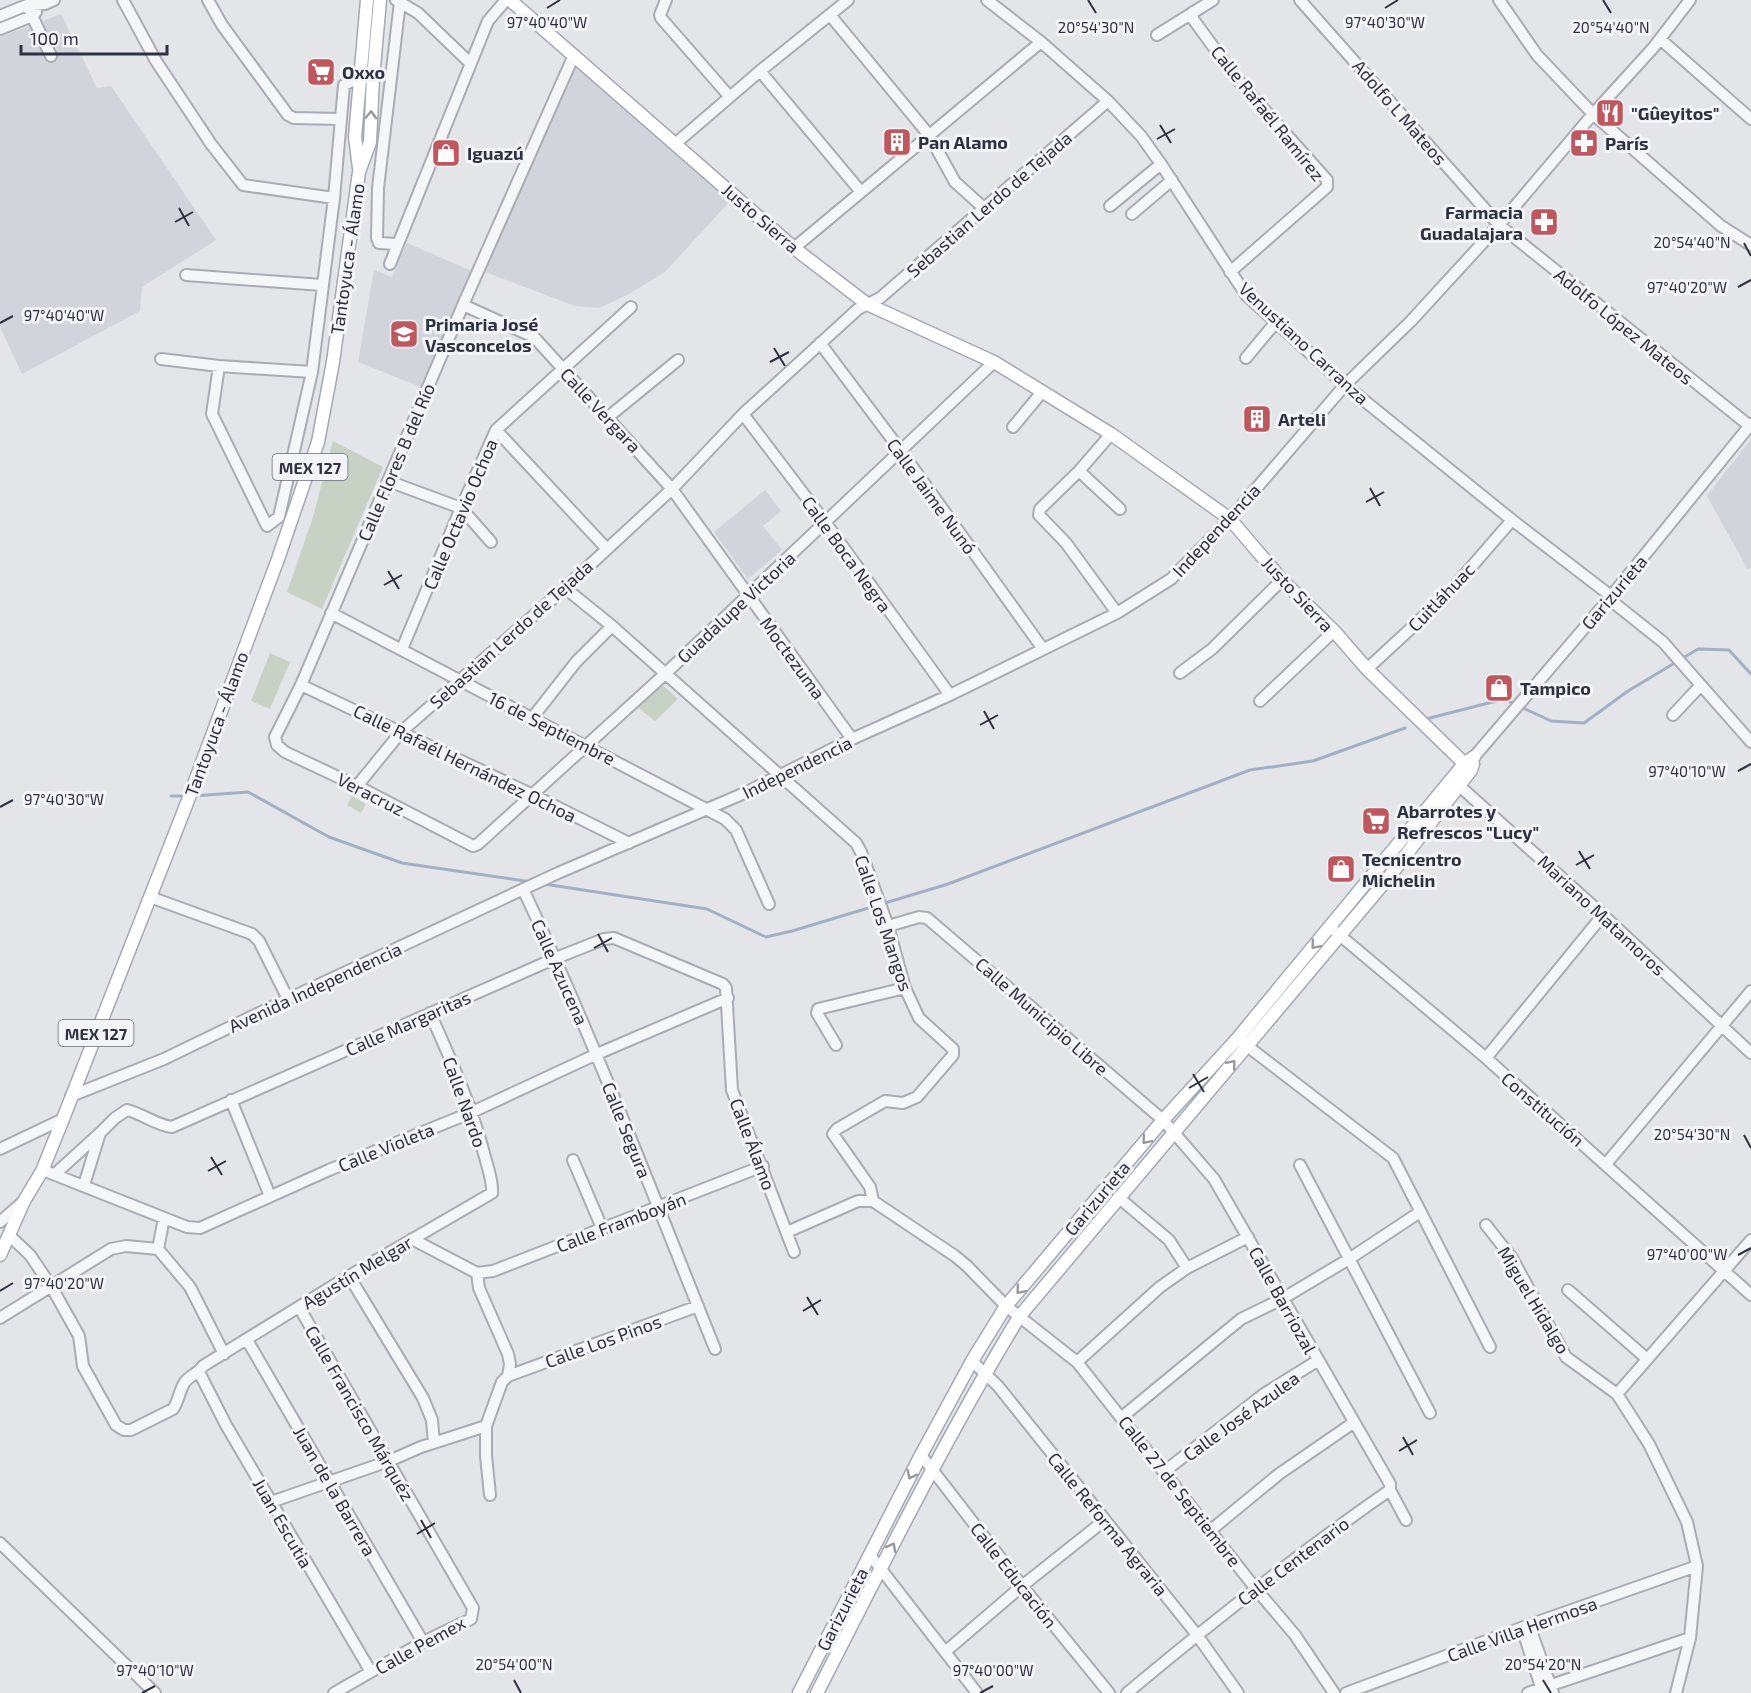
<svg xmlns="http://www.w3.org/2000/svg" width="1751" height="1693" font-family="'Exo 2',sans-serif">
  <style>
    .built { fill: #d1d4db }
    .green { fill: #c7d2c5 }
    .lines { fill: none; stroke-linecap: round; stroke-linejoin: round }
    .stream { stroke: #a2b0c5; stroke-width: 3 }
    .minor-casing { stroke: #a9acb3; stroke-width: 14 }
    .major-casing { stroke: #a3a9b4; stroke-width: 15 }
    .minor { stroke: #f5f6f8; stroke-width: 10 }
    .major { stroke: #fff; stroke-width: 12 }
    .oneway { stroke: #9698a0 }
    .ticks { fill: none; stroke: #2d3240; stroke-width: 2 }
    .labels { text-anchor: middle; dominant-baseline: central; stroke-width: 6; stroke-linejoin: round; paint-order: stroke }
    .shield { fill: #f2f4f7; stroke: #686c77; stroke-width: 1.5 }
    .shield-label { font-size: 16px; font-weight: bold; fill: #2d3240 }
    .poi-label { font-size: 18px; font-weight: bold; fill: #2d3240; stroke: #f2f4f7; text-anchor: start }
    .street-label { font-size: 18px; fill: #2d3240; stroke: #f2f4f7 }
    .ticks-label { font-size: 15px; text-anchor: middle; fill: #2d3240; stroke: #f2f4f7; stroke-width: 6; stroke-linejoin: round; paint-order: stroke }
  </style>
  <rect width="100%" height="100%" fill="#e3e5e9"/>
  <path class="built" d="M61,14l36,74 14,-2 105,154 -74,47 -2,24 -118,63 -22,-47v-290z
    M576,64l154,137 -65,71 -38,23 -28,13 -24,-2 -90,-34z
    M407,243l65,28 -51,116 -63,-25 16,-92 18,7z
    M1751,439v128l-3,3 -41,-74z
    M765,490l16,21 -18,15 19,24 -34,29 -34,-47z"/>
  <path class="green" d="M333,441l50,26 -61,142 -35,-17 26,-75z
    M270,653l20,9 -20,47 -19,-8z
    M660,683l18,16 -23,22 -20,-16z
    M352,796l14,8 -5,9 -14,-8z"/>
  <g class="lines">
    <path class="stream" d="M1426,719l78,-20 47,22 33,2 44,-32 70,-42 31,1 22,24
      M171,796h16
      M193,796l55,-4 81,45 73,26 130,19
      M544,884l163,25 59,28 26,-6 156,-47 302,-114 63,-9 92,-33"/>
    <g class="minor-casing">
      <path id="minor" d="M123,0l33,61 55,83 32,41 91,13
        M208,0l14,25 66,90 6,3 46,1
        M396,0l22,13 52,50
        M666,0l-6,15 1,3 68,78
        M987,0l54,42 67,59 33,35 20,28 85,131 99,90 167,135 99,76
        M1300,0l199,225 252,202
        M1499,0l38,55 56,59 128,112 30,19
        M27,5l24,51
        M1193,12v7l43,59 91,102v7l-97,85
        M830,15l99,120 26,47 30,27
        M0,16l27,-11 18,-1 9,-4
        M0,29l32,-13 4,-4
        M1157,35l56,-35
        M1660,39l91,80
        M574,55l-111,250 -162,380 -26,52 2,8 8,7 72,34 116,60 5,-2 187,-170 329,-312
        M760,71l101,121
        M675,144l85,-73 88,-71
        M1110,206l51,-42
        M1132,214l40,-34
        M397,244l-18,-1 -2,-5 1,-50 22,-186
        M794,248l247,-206
        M390,264l98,-243 18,-21
        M186,275l136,10
        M463,305l71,32 138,152 180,250
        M820,343l81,108 142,198
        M1246,358l30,-36
        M161,359l58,7 93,6
        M219,366l-7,48 55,112 12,-9 33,-145 22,-174 10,-113 17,-8 12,1
        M743,414l82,108 125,173
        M607,418l71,-58
        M1013,427l29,-35
        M496,430l110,118
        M1111,434l-32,37 -39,38 -1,6 27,28 51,70
        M1079,471l41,38
        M388,481l73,27 30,34
        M565,588l47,38 244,217 5,9 27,74 17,62 14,30 34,31v6l-36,42 -14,6 -18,-2 -48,28 -4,5 37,53 3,14
        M1609,599l54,43 88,100
        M331,613l394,206 11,11 33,74
        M402,649l59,-141 35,-78 135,-123
        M1367,669l80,-74 65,-75
        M1180,673l32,-24 70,-69
        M301,685l232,110 96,48
        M1260,701l74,-70
        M1673,715l28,-30
        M533,717l43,-55 36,-36
        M1474,757l135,-158 142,-175
        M1454,781l149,134 148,138
        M357,786l44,-54 164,-144 107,-99 71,-75 115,-105 22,-11 228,-197
        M523,889c71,151 130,306 192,460
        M150,897l102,37 7,7 29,58
        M888,926l31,-9 8,1 236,202 51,59 176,305v6l16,30
        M1330,927l156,131 265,237
        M1242,1042l151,116 97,189
        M836,1045l-19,-32 1,-4 87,-21
        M1486,1058l117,-143
        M71,1096l93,-37 124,-60 270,-126 189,-81 105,-53 98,-44 167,-82 54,-34 59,-60 115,-134 66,-64 88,-96 94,-111 60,-66 37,-48
        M231,1100l39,96
        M0,1149l63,-30
        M573,1160l29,68
        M1606,1164l145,-173
        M1300,1165l130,248
        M48,1172l139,55 13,1 129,-58 141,-57 127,-59 131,-56
        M55,1174l45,-41 15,-15 12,-8c16,4 29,15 45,17l384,-169 48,-19 10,-1 109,46 3,4 6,102 62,162
        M84,1185l16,-52
        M1118,1197l51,43 18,28
        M0,1222l24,-21
        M1486,1225l26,33 54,99 51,37 32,50 38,78 10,44 -7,72 -14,55
        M787,1232l71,-31h15l82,55 12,10 39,40 71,56 179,227 39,46 39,58
        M10,1236l20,19 21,31 28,50 4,30 33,59 8,5h7l42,-21c6,-8 6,-19 12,-27 5,-7 13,-8 18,-16l146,-90 143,-83c1,-12 -4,-24 -7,-36 -13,-50 -34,-97 -55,-144
        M412,1239l65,34
        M158,1249l32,38 34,67
        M158,1249l6,-31
        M477,1273l16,-2 270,-105
        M477,1273l2,15 29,66 2,10 -2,12
        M349,1276l74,122 9,22 2,23
        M1568,1290l78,68
        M299,1307l174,301 -2,11 -48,23 -89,51
        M0,1318l111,-69 15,-3 32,3
        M247,1340l176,302
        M972,1361l26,25 199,249 41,58
        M1077,1362l83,-75 27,-19 61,-31
        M199,1372l27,53 145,247
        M1617,1394l134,-154
        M1122,1417l119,-98 41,-20 67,-40 71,-47
        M921,1455l101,131 87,107
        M1165,1471l99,-77 53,-33
        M490,1495l-4,-39v-30l16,-44 6,-6 190,-70
        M271,1502l118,-41 32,-14 65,-21
        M1211,1530l68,-56 74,-51
        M0,1543l155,150
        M870,1555l107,138
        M1529,1625l24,68
        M1522,1628l21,65
        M945,1652l77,-66 83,-66
        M1127,1693c85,-71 172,-140 263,-203
        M1346,1693l183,-68 168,-59
        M1528,1693l162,-55"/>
    </g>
    <g class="major-casing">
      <path id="major" d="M510,0l284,248 73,56 127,58 117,72 119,85 52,61 52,51 33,38 104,101
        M359,168l-4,-31 12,-137
        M0,1255l24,-54 18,-30 21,-52 122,-311 93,-249 40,-117 15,-80 26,-190 11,-30 3,-64 7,-78
        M799,1693l122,-238 51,-94 34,-55 157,-186 74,-81 227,-275 10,-7
        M817,1693c65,-127 128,-254 202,-376l370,-440 82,-107 2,-6"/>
    </g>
    <use href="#minor" class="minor"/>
    <use href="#major" class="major"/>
  </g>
  <defs><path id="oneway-chevron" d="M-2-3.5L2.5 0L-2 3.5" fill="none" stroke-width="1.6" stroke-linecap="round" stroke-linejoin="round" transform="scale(1.5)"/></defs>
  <g class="oneway">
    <use href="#oneway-chevron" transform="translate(371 115) rotate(-88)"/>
    <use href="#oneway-chevron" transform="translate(1315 945) rotate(130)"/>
    <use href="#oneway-chevron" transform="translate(1232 1064) rotate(-50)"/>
    <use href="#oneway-chevron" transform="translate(1146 1140) rotate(130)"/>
    <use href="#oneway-chevron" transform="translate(1020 1290) rotate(130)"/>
    <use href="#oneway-chevron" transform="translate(911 1475) rotate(117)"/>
    <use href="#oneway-chevron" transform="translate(892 1547) rotate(-62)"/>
  </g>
  <path class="ticks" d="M1088,0l8,13M1603,0l8,13M547,8l13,-8M1385,8l13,-8M1160,125l11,18M1157,139l18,-10M179,208l10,18M175,222l18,-10M1744,243l7,13M1738,287l13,-7M0,323l13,-7M774,348l11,18M770,362l19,-10M1370,488l10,18M1366,502l18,-10M388,571l11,18M384,585l18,-10M984,711l10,18M980,725l18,-10M1738,771l13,-7M0,807l13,-7M1579,851l11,18M1576,865l18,-10M598,934l10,18M594,948l18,-10M1193,1074l11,18M1189,1088l19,-11M1744,1135l7,13M211,1157l11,18M208,1171l18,-10M1738,1255l13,-7M0,1291l13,-8M807,1297l11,18M803,1311l18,-11M1403,1437l10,18M1399,1451l18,-11M421,1520l10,18M417,1534l18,-11M514,1680l7,13M1543,1680l8,13M142,1693l13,-7M980,1693l13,-7"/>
  <defs>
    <g id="supermarket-square" transform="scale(1.5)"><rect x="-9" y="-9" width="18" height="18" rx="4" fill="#bf575e" stroke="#f2f4f7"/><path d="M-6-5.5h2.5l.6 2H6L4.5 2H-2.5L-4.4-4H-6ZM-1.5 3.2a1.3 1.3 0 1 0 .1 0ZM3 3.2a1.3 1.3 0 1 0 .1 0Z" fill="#fff"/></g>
    <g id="restaurant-square" transform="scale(1.5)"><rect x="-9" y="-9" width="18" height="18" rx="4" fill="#bf575e" stroke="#f2f4f7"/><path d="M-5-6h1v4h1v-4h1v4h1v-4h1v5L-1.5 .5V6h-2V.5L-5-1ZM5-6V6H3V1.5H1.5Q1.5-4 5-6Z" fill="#fff"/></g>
    <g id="building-square" transform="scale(1.5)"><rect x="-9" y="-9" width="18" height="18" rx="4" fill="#bf575e" stroke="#f2f4f7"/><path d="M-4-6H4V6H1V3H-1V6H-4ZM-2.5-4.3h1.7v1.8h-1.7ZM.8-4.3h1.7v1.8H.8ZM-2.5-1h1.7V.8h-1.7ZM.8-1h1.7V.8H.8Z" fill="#fff"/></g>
    <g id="pharmacy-square" transform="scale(1.5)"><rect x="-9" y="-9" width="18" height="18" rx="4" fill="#bf575e" stroke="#f2f4f7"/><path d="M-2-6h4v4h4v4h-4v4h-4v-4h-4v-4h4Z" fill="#fff"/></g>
    <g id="shop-square" transform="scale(1.5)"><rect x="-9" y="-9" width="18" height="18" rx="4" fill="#bf575e" stroke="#f2f4f7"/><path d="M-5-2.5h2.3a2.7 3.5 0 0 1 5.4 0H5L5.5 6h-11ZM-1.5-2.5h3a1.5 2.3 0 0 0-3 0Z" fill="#fff"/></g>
    <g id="school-square" transform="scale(1.5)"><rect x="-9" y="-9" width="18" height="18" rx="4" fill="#bf575e" stroke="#f2f4f7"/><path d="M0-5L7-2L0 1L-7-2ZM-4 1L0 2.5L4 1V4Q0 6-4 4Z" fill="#fff"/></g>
  </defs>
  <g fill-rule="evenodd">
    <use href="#supermarket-square" x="321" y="72"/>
    <use href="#restaurant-square" x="1610" y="113"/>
    <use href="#building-square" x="897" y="142"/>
    <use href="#pharmacy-square" x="1584" y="143"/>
    <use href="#shop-square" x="446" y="153"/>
    <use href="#pharmacy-square" x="1544" y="222"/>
    <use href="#school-square" x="404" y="334"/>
    <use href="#building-square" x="1257" y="419"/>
    <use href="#shop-square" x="1499" y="688"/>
    <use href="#supermarket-square" x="1376" y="821"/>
    <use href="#shop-square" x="1341" y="869"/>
  </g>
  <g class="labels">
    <g class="shield">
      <rect x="272.5" y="454" width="75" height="26" rx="4.5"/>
      <rect x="58.5" y="1020" width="75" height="26" rx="4.5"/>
    </g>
    <g class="shield-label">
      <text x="310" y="467">MEX 127</text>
      <text x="96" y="1033">MEX 127</text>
    </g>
    <g class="poi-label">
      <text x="342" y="72">Oxxo</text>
      <text x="1631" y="113">"Gûeyitos"</text>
      <text x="918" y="142">Pan Alamo</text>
      <text x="1605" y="143">París</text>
      <text x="467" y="153">Iguazú</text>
      <text x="1523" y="212" text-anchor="end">Farmacia<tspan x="1523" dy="21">Guadalajara</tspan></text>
      <text x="425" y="324">Primaria José<tspan x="425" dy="21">Vasconcelos</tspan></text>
      <text x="1278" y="419">Arteli</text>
      <text x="1520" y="688">Tampico</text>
      <text x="1397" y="811">Abarrotes y<tspan x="1397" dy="21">Refrescos "Lucy"</tspan></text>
      <text x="1362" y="859">Tecnicentro<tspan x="1362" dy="21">Michelin</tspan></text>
    </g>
    <g class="street-label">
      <text transform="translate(1400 112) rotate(49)">Adolfo L Mateos</text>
      <text transform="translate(1268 113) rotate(51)">Calle Rafaél Ramírez</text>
      <text transform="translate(989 204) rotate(-41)">Sebastian Lerdo de Tejada</text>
      <text transform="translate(761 218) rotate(41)">Justo Sierra</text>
      <text transform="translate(347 259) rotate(-82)">Tantoyuca - Álamo</text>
      <text transform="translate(1624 326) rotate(39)">Adolfo López Mateos</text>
      <text transform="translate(1304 343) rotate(43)">Venustiano Carranza</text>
      <text transform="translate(601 410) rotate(47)">Calle Vergara</text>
      <text transform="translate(396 462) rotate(-67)">Calle Flores B del Río</text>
      <text transform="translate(932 496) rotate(54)">Calle Jaime Nunó</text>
      <text transform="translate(460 514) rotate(-67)">Calle Octavio Ochoa</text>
      <text transform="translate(1216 530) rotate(-47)">Independencia</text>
      <text transform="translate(847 554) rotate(54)">Calle Boca Negra</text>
      <text transform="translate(1614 592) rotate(-50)">Garizurieta</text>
      <text transform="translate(1298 594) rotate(47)">Justo Sierra</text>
      <text transform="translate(1441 597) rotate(-46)">Cuitláhuac</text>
      <text transform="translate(736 607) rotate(-43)">Guadalupe Victoria</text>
      <text transform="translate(511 634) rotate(-42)">Sebastian Lerdo de Tejada</text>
      <text transform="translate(793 658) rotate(54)">Moctezuma</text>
      <text transform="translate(216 724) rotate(-70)">Tantoyuca - Álamo</text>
      <text transform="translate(552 728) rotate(27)">16 de Septiembre</text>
      <text transform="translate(465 763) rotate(26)">Calle Rafaél Hernández Ochoa</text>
      <text transform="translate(797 767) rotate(-26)">Independencia</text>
      <text transform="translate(371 794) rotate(27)">Veracruz</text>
      <text transform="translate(1602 915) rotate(43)">Mariano Matamoros</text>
      <text transform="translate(884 923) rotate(71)">Calle Los Mangos</text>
      <text transform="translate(560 972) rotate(66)">Calle Azucena</text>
      <text transform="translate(315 987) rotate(-25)">Avenida Independencia</text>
      <text transform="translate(1042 1016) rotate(41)">Calle Municipio Libre</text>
      <text transform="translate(408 1023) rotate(-24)">Calle Margaritas</text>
      <text transform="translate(465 1102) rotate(70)">Calle Nardo</text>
      <text transform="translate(1543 1109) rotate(41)">Constitución</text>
      <text transform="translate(627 1130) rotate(68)">Calle Segura</text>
      <text transform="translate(753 1144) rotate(69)">Calle Álamo</text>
      <text transform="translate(386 1147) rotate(-22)">Calle Violeta</text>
      <text transform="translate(1097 1198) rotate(-50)">Garizurieta</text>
      <text transform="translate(621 1222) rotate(-21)">Calle Framboyán</text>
      <text transform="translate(357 1272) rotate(-31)">Agustín Melgar</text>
      <text transform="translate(1283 1300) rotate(61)">Calle Barriozal</text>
      <text transform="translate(1534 1300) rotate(59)">Miguel Hidalgo</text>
      <text transform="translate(603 1341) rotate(-20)">Calle Los Pinos</text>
      <text transform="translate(360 1413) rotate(60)">Calle Francisco Márquéz</text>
      <text transform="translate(1241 1416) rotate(-36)">Calle José Azulea</text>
      <text transform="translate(335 1491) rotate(60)">Juan de la Barrera</text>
      <text transform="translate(1180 1491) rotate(52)">Calle 27 de Septiembre</text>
      <text transform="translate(283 1523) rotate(60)">Juan Escutia</text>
      <text transform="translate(1108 1524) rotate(51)">Calle Reforma Agraria</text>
      <text transform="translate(1293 1561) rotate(-37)">Calle Centenario</text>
      <text transform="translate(1014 1575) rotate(52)">Calle Educación</text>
      <text transform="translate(842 1609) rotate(-63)">Garizurieta</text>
      <text transform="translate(1522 1629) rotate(-20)">Calle Villa Hermosa</text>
      <text transform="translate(420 1645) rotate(-29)">Calle Pemex</text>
    </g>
  </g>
  <g class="ticks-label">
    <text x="547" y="28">97°40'40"W</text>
    <text x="1385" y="28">97°40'30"W</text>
    <text x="1096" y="33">20°54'30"N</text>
    <text x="1611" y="33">20°54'40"N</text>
    <text x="1692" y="248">20°54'40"N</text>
    <text x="1687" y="293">97°40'20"W</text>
    <text x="64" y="321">97°40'40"W</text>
    <text x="1687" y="777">97°40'10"W</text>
    <text x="64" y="805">97°40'30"W</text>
    <text x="1692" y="1140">20°54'30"N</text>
    <text x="1687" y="1260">97°40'00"W</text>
    <text x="64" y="1289">97°40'20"W</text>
    <text x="514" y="1670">20°54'00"N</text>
    <text x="1543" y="1670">20°54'20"N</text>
    <text x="155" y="1676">97°40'10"W</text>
    <text x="993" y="1676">97°40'00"W</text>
  </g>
  <path d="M21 45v9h146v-9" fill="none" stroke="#2d3240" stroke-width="3"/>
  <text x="30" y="45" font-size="18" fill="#2d3240" stroke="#f2f4f7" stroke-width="4.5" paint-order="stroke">100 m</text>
</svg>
